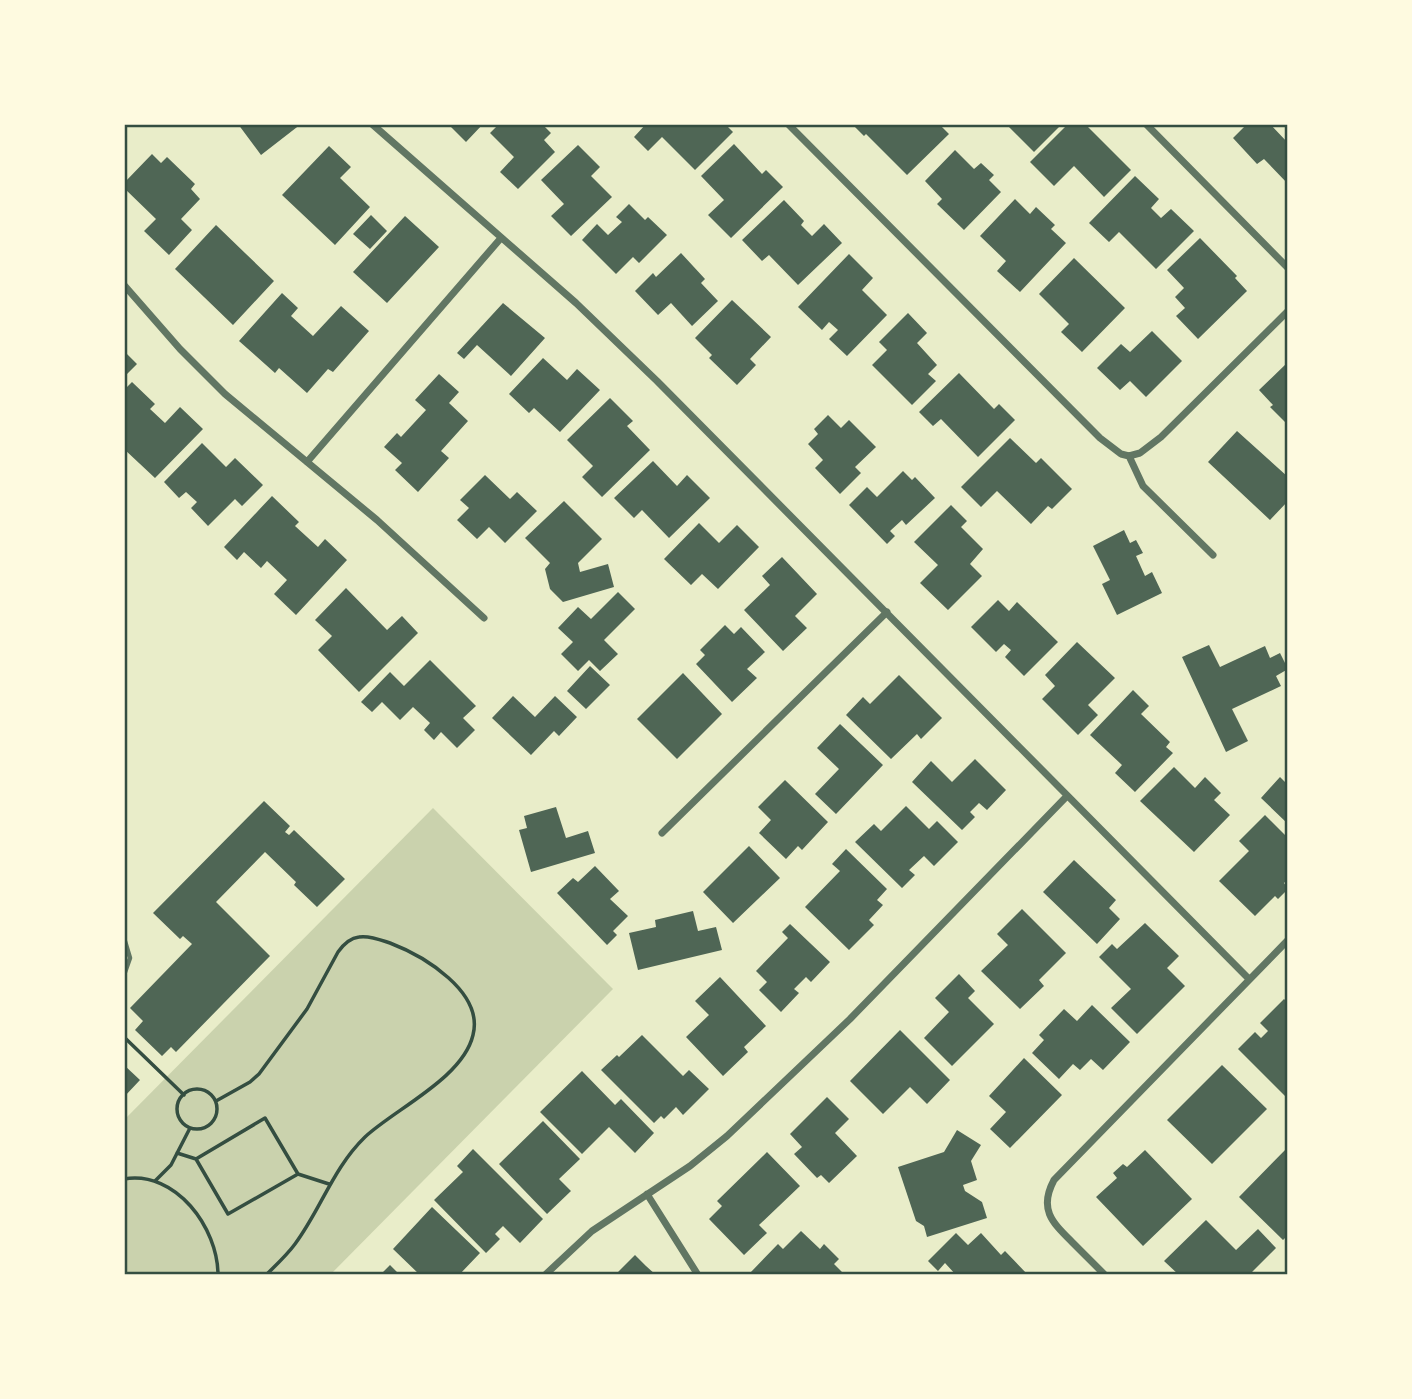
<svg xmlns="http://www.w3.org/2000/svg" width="1412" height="1399" font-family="'Fira Sans Condensed',sans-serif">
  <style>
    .green { fill: #cad2ad }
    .building { fill: #4f6655 }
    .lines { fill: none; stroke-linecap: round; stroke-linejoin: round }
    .path { stroke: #344e41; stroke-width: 3.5 }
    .service { stroke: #617663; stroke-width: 4.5 }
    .minor { stroke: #617663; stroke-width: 7 }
    .neatline { fill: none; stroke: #344e41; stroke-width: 2.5 }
  </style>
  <rect width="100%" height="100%" fill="#e9edc9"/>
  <path class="green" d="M433,808l180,181 -283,286h-206v-155z"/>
  <path class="building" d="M238,124h63l-40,31z
    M448,124h35l-17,18z
    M499,124h43l9,9 -7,7 11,12 -37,37 -18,-17 14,-15 -24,-24z
    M646,124h79l8,8 -38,38 -33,-33 -14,14 -14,-14z
    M852,124h87l10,10 -42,41 -41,-41 -2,2z
    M1006,124h56l-28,28z
    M1068,124h17l46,46 -27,27 -30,-31 -20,20 -24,-24z
    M1247,124h23l18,19v41l-24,-25 -7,5 -24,-26z
    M734,144l28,30 4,-4 17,17 -52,51 -23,-23 16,-15 -23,-24z
    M578,145l22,22 -9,9 21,21 -41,39 -20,-20 13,-12 -23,-24z
    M329,146l22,21 -11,11 30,29 -35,38 -53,-50z
    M955,150l19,19 7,-6 13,12 -5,5 12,12 -37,38 -27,-26 5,-5 -17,-18z
    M152,154l9,9 6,-6 28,27 -4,5 9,10 -19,20 11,11 -23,25 -25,-24 12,-12 -32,-31v-5z
    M1135,176l24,23 -8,9 10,10 10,-9 23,22 -38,38 -37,-37 -10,10 -20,-19z
    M1015,199l15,15 6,-7 19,18 -4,4 15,14 -46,49 -23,-21 9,-10 -26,-25z
    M784,200l20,21 -3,4 11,11 12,-12 18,19 -44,42 -29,-30 -7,6 -20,-21z
    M629,204l16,16 3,-3 19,18 -28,28 -6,-6 -17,17 -34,-34 15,-16 11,11 14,-13 -6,-5z
    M371,215l16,16 -17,18 -17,-15z
    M405,216l34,31 -52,56 -34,-31z
    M216,225l58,56 -41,44 -58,-56z
    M1200,238l37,38 -2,2 12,13 -49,48 -22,-23 9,-8 -10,-11 9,-9 -17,-18z
    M681,253l24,26 -4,4 17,18 -26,25 -21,-23 -13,12 -23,-24 18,-18 3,4z
    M849,254l24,24 -11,12 25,25 -40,41 -18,-17 9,-9 -9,-8 -7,8 -24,-23z
    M1074,258l51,50 -43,44 -21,-20 8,-8 -30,-30z
    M282,293l16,15 -7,8 22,20 28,-30 28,25 -36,41 -5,-3 -21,24 -28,-25 -4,5 -36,-32z
    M732,300l39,37 -21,22 6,6 -19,20 -28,-27 3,-3 -17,-17z
    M503,303l42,35 -34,38 -34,-31 -13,14 -7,-6z
    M908,313l19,20 -10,10 20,22 -9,9 8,7 -24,24 -40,-40 15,-15 -8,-8z
    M1152,331l30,30 -36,36 -16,-16 -10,9 -23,-22 24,-24 9,8z
    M124,351l13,13 -13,13z
    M543,358l24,22 10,-11 23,21 -40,42 -26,-24 -5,5 -20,-19z
    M1288,362v63l-18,-18 3,-2 -14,-15z
    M959,373l35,36 5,-5 16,16 -37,37 -37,-38 -8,7 -14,-14z
    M439,374l20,18 -10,11 19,18 -27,30 8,7 -31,34 -23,-22 7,-7 -18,-16 13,-14 4,4 25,-27 -11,-10z
    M132,382l23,22 -5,5 15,14 15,-16 23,22 -48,49 -31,-29v-59z
    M610,398l23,23 -6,5 23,24 -48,47 -20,-20 11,-11 -26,-26z
    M828,415l13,13 8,-8 27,27 -21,20 6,6 -21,21 -25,-26 8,-8 -15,-16 10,-10 -4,-5z
    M1237,431l51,46v24l-18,19 -62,-58z
    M1010,438l26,25 5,-5 31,31 -20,20 -4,-3 -17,18 -34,-33 -16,16 -20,-20z
    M202,443l24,24 9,-9 28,27 -21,21 -7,-7 -27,27 -17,-18 6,-6 -11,-10 -7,6 -15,-16z
    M653,461l24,25 10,-11 23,23 -41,40 -27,-28 -8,8 -20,-20z
    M903,471l9,9 3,-3 20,21 -29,27 -4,-5 -12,11 5,5 -8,8 -38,-39 18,-18 10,10z
    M485,475l25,24 7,-7 20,19 -32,32 -16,-16 -12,12 -20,-19 12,-12 -9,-8z
    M272,496l27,26 -4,4 23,21 7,-8 22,21 -51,55 -22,-21 13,-14 -20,-19 -6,7 -17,-16 -7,8 -13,-13z
    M564,501l38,38 -24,24 2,9 28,-8 6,23 -51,15 -13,-13 -5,-20 5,-6 -25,-25z
    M951,505l16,16 -6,6 22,22 -13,15 12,12 -34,34 -28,-27 18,-18 -24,-23z
    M699,523l20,20 18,-18 22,22 -41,42 -16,-15 -11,11 -27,-26z
    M1124,530l6,13 6,-3 7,13 -7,3 9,20 7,-4 10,21 -45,22 -15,-31 8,-4 -17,-34z
    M782,557l35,37 -22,22 12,12 -24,23 -39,-41 26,-25 -8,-9z
    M346,588l41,42 15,-14 16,17 -59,59 -41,-42 14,-14 -17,-16z
    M618,592l17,17 -31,31 14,14 -18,17 -11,-11 -11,11 -17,-17 12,-12 -15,-14 20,-21 13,12z
    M998,600l11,11 8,-9 41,40 -34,34 -19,-19 6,-7 -7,-6 -8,8 -25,-25z
    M725,625l9,9 7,-7 24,25 -18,17 10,9 -25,24 -36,-38 9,-9 -5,-5z
    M1077,642l38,36 -27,27 10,10 -20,20 -36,-36 13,-13 -10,-11z
    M1209,645l11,22 45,-21 5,12 10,-5 8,16 -12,7 5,10 -49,23 16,32 -22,11 -44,-95z
    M430,660l46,46 -13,12 12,12 -18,18 -16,-16 -7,8 -10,-10 6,-7 -17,-16 -13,13 -18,-18 -10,10 -11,-10 29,-30 14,14z
    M590,666l20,19 -24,24 -19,-18z
    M683,673l39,41 -45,45 -40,-40z
    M899,675l43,43 -21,21 -4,-5 -26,25 -45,-44 17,-18 7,7z
    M1133,690l16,16 -8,8 29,28 -4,5 7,6 -38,39 -20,-19 7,-8 -32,-30z
    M513,696l22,21 20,-21 22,21 -18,19 -5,-5 -23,24 -39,-37z
    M840,724l43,41 -47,49 -21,-20 24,-25 -22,-21z
    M975,759l31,31 -19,20 -8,-7 -9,9 5,5 -13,13 -50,-48 19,-21 21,21z
    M1174,767l21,21 10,-11 16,16 -7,7 16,15 -36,37 -54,-51z
    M1280,777l8,8v39l-27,-26z
    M785,780l43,42 -26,28 -4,-4 -12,13 -27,-26 12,-13 -13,-13z
    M264,801l26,25 -5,6 4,3 5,-5 51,49 -28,28 -23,-22 2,-3 -31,-30 -49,50 54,54 -94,96 -5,-5 -9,9 -27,-26 8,-9 -13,-13 62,-64 -9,-8 -3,3 -27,-26z
    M906,806l23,23 8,-8 21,21 -24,24 -10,-10 -15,14 6,5 -13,13 -47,-46 19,-18 7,7z
    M556,807l10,31 22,-7 7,22 -64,19 -12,-42 8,-2 -3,-12z
    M1265,815l23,23v41l-4,4 4,6 -10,10 -3,-3 -20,20 -36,-35 30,-30 -10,-10z
    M749,846l31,32 -47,45 -30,-31z
    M846,849l41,40 -10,11 6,5 -14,15 5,5 -25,25 -44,-43 35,-36 -8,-7z
    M1074,860l42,40 -7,8 11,11 -23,25 -54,-52z
    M595,866l24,25 -9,8 18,17 -15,15 4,4 -10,10 -50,-52 16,-15 5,4z
    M1022,909l44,44 -27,27 5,6 -24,23 -39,-38 27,-26 -11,-11z
    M693,911l5,20 18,-4 6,23 -84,20 -9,-37 27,-6 -1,-7z
    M1145,923l34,33 -12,12 18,18 -48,48 -26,-26 20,-19 -32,-32 13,-13 5,5z
    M790,924l40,38 -19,20 -5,-5 -12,12 5,4 -18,19 -22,-22 8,-8 -11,-11 32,-33 -6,-6z
    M959,974l16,17 -7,7 26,26 -42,42 -28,-28 25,-26 -14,-14z
    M720,977l46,49 -22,21 4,5 -25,24 -37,-39 23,-22 -14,-14z
    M1284,999l4,4v96l-50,-50 17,-17 6,6 7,-7 -8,-8z
    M1092,1005l38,37 -27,28 -12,-11 -11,11 -7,-6 -14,15 -27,-26 12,-13 -5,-5 25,-26 13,12z
    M900,1030l50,50 -23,24 -17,-17 -27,27 -33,-33z
    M642,1035l41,41 6,-6 20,19 -26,26 -7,-8 -12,12 -3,-3 -7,7 -53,-53 16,-15 2,2z
    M1024,1058l38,37 -52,53 -20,-19 16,-17 -17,-16z
    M124,1065l16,15 -16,17z
    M1222,1065l45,44 -55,55 -45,-44z
    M582,1071l33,34 6,-6 33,34 -19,20 -26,-26 -27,27 -42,-42z
    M827,1097l22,22 -14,14 22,23 -28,27 -8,-8 -4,3 -23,-24 8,-7 -12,-13z
    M543,1121l37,38 -21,20 12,12 -24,23 -48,-50z
    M957,1130l24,15 -10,16 6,19 -14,5 2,6 17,11 5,16 -60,19 -3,-11 -8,-5 -18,-54 46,-15z
    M1288,1147v88l-5,5 -44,-43z
    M473,1149l70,70 -23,24 -17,-17 -8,8 5,5 -14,14 -52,-53 29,-28 -6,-6z
    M1145,1150l47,49 -49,47 -47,-49 21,-19 -4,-5 10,-9 4,3z
    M767,1152l33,34 -41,39 8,8 -23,22 -35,-36 13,-13 -5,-5z
    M432,1207l48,46 -21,22h-39l-27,-26z
    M1206,1220l30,30 22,-21 18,19 -27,27h-70l-15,-14z
    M801,1231l19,18 4,-5 15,15 -5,5 11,11 -95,-2 28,-29 5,5z
    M956,1233l12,12 13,-12 20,22 4,-4 23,24h-72l-11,-12 -7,8 -10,-10z
    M635,1255l11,11 10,9h-41z
    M390,1265l10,10h-20z"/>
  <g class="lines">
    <path class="path" d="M124,1037l60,58
      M177 1109a20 20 0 1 1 40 0a20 20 0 1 1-40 0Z
      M216,1101l34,-19 9,-8 48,-65 31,-57c5,-7 12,-14 21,-15 10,-2 22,3 31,6 34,13 94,49 83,92 -10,43 -78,74 -108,102 -32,31 -44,72 -70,107 -8,11 -19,21 -29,31
      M177,1153l19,6 32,55 70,-40 31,10
      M196,1159l69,-41 33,56
      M124,1179c52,-9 94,49 94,96
      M155,1181l16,-16 19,-37"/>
    <path class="service" d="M124,938l6,20 -6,17"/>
    <path class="minor" d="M372,124l204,179 81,78 592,598
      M788,124l312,314 21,16 8,2
      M1146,124l142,144
      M124,285l56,64 45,45 152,126 107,98
      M1129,456l11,-3 21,-16 127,-126
      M1129,456l14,30 70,69
      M307,462l194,-224
      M662,833l225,-221
      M647,1194l51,81
      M545,1275l47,-44 98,-65 37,-30 123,-117 217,-223
      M1105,1275c-11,-11 -22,-22 -32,-32 -20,-20 -35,-33 -19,-63l234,-240"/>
  </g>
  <rect width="1412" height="1399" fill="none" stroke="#fefae0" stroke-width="252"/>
  <rect x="126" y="126" width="1160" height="1147" class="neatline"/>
</svg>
